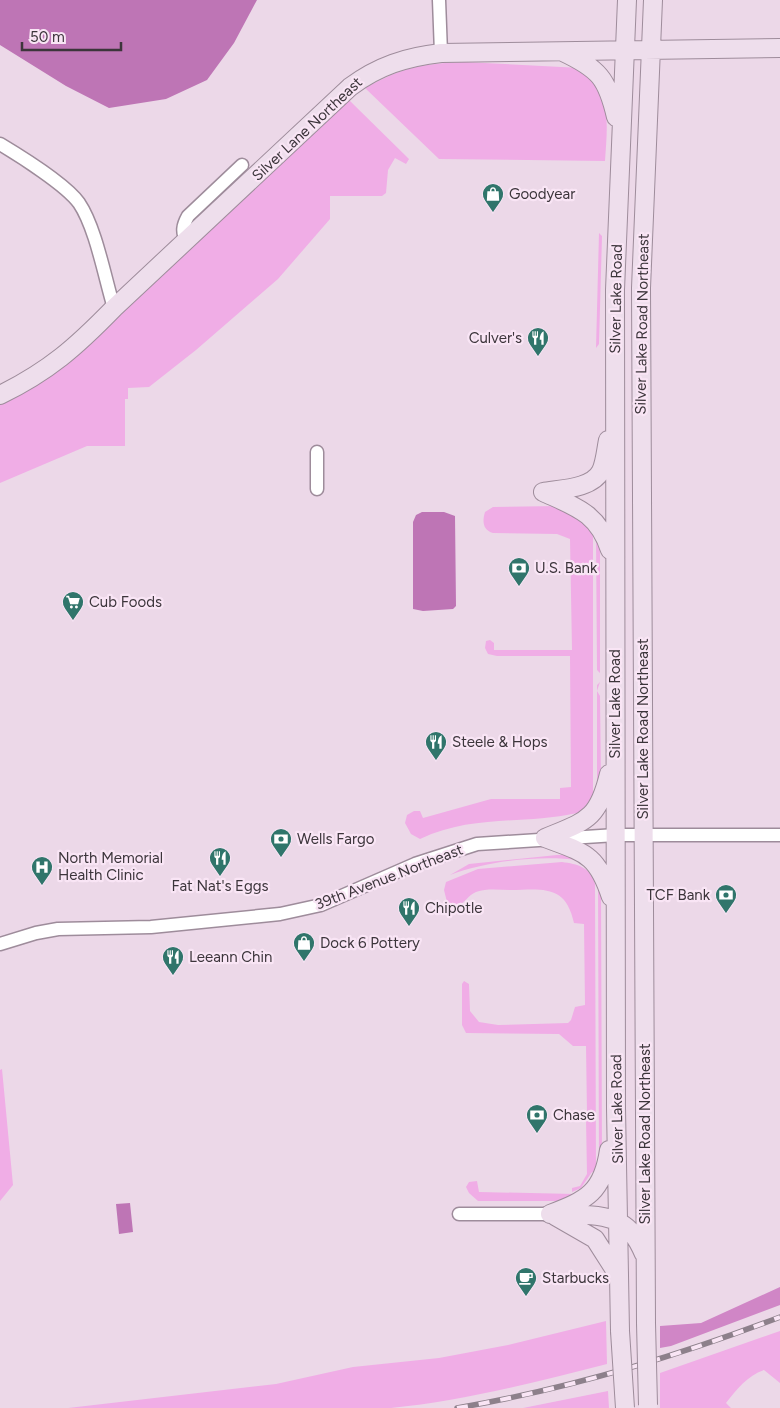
<svg xmlns="http://www.w3.org/2000/svg" width="780" height="1408" font-family="Figtree,sans-serif">
  <style>
    .green { fill: #f0ade6 }
    .forest { fill: #d086c6 }
    .water { fill: #be75b5 }
    .lines { fill: none; stroke-linecap: round; stroke-linejoin: round }
    .street-casing { stroke: #9e8c9b; stroke-width: 15 }
    .secondary-casing { stroke: #9e8c9b; stroke-width: 20 }
    .street { stroke: #fff; stroke-width: 12 }
    .secondary { stroke: #eedeec; stroke-width: 18 }
    .rail-casing { stroke: #8d808b; stroke-width: 5.5 }
    .rail { stroke: #f9e5f5; stroke-width: 4; stroke-dasharray: 11; stroke-linecap: butt }
    .secondary-bridge-casing { stroke: #9e8c9b; stroke-width: 20; stroke-linecap: butt }
    .secondary-bridge { stroke: #eedeec; stroke-width: 18 }
    .labels { text-anchor: middle; dominant-baseline: central; stroke-width: 4.5; stroke-linejoin: round; paint-order: stroke }
    .street-label { font-size: 15px; fill: #3c353b; stroke: #f9e5f5 }
    .poi-label { font-size: 15px; fill: #3c353b; stroke: #f9e5f5; text-anchor: start }
  </style>
  <rect width="100%" height="100%" fill="#ecd8e8"/>
  <path class="green" d="M464,62l117,6c32,19 26,61 24,93l-166,-2 -74,-71c39,-21 55,-24 99,-26z
    M349,100l60,59 -3,5 -11,-6 -7,12 -2,23 -4,3h-52v23l-52,60 -82,71 -47,37 -21,1v11h-3v47h-38l-87,37v-83l74,-45 60,-53z
    M599,233l3,3 -3,108 -3,4z
    M559,506l14,3 20,25v263l-12,14 -4,2c-54,12 -104,1 -157,26l-9,-5 -6,-11 2,-8 7,-4h6l3,7 68,-19h69v-11l11,-1 -1,-131h-73l-9,-2 -3,-6 1,-7 4,-1 4,3v7h78l-2,-111 -13,-5 -64,-1c-10,-3 -11,-11 -8,-21l8,-5z
    M596,537l4,7v129l-3,-3z
    M600,682l-3,9 3,5 1,86 -4,10v-107z
    M557,855h10l11,5c-39,-5 -91,1 -128,15l19,-11z
    M562,862c15,2 29,5 33,22l1,288h-4l-11,16 -9,4v-4l8,-2 7,-12 -1,-55h-9l-2,-2 2,-3h10l-1,-68h-13l-14,-12 -93,-1 -4,-8v-41l2,-3 5,3 1,27 9,11 19,3 70,-2 3,-3 4,-13 10,-2 -1,-81 -10,-1c-8,-38 -30,-34 -63,-33 -11,0 -24,-2 -35,2 -8,3 -12,13 -22,15l-7,-5 -3,-12 2,-8 32,-13z
    M598,882l3,8 1,270 -3,10z
    M2,1069l11,116 -13,16v-131z
    M593,1176l3,2 -10,13 -19,10h-89l-9,-8 -3,-6 3,-5 8,-1 2,11 96,2 9,-4z
    M606,1321l1,43c-71,18 -143,37 -216,44h-323l208,-24 77,-17 86,-9 69,-13z
    M780,1331v52l-16,-13c-17,6 -27,19 -38,33l5,5h-71v-35z
    M608,1391l1,17h-86z"/>
  <path class="forest" d="M780,1287v18l-109,41 -11,2v-22l41,-3z"/>
  <path class="water" d="M0,0h257l-23,43 -27,37 -41,19 -57,9 -43,-22 -66,-41z
    M422,512h22l11,4 1,90 -3,3 -30,2 -10,-2v-87l3,-7z
    M130,1203l3,29 -14,2 -3,-30z"/>
  <g class="lines">
    <g class="street-casing">
      <path id="street" d="M439,0l2,53
        M0,144c20,12 66,41 79,59 17,25 26,76 35,105
        M187,241c-6,-9 -4,-16 1,-25l54,-51
        M317,452v37
        M0,944l36,-11 22,-4 93,-2 129,-13 41,-9 94,-41 62,-20 139,-9h164
        M459,1214h91"/>
    </g>
    <g class="secondary-casing">
      <path id="secondary" d="M563,52c36,17 44,26 53,65
        M0,395c49,-24 76,-48 114,-87l236,-221c28,-21 56,-30 91,-34l339,-5
        M543,492c17,-3 49,-3 58,-21 4,-8 5,-21 7,-31
        M543,492c33,15 55,21 67,58
        M545,838c41,-17 53,-18 64,-64
        M545,838c40,15 52,16 66,59
        M550,1214c37,-14 53,-22 59,-64
        M557,1214c24,1 59,-2 75,19 5,6 9,14 12,21
        M555,1216l40,23 23,36
        M646,1323l-5,-1035 12,-288
        M620,1331l-4,-223 -1,-818 12,-290"/>
    </g>
    <use href="#street" class="street"/>
    <use href="#secondary" class="secondary"/>
    <g class="rail-casing">
      <path id="rail" d="M457,1408c111,-19 218,-51 323,-91"/>
    </g>
    <use href="#rail" class="rail"/>
    <g class="secondary-bridge-casing">
      <path id="secondary-bridge" d="M646,1323l2,82
        M620,1331l5,77"/>
    </g>
    <use href="#secondary-bridge" class="secondary-bridge"/>
  </g>
  <defs>
    <g id="shop-pin" transform="scale(1.125)"><path d="M0 17L-7.5 6A9.5 9.5 0 1 1 7.5 6Z" fill="#30756b" stroke="#f9e5f5"/><path d="M-5-2.5h2.3a2.7 3.5 0 0 1 5.4 0H5L5.5 6h-11ZM-1.5-2.5h3a1.5 2.3 0 0 0-3 0Z" fill="#fff"/></g>
    <g id="restaurant-pin" transform="scale(1.125)"><path d="M0 17L-7.5 6A9.5 9.5 0 1 1 7.5 6Z" fill="#30756b" stroke="#f9e5f5"/><path d="M-5-6h1v4h1v-4h1v4h1v-4h1v5L-1.5 .5V6h-2V.5L-5-1ZM5-6V6H3V1.5H1.5Q1.5-4 5-6Z" fill="#fff"/></g>
    <g id="bank-pin" transform="scale(1.125)"><path d="M0 17L-7.5 6A9.5 9.5 0 1 1 7.5 6Z" fill="#30756b" stroke="#f9e5f5"/><path d="M-6-4H6V4H-6ZM0-2.3a2.3 2.3 0 1 0 0 4.6a2.3 2.3 0 1 0 0-4.6Z" fill="#fff"/></g>
    <g id="supermarket-pin" transform="scale(1.125)"><path d="M0 17L-7.5 6A9.5 9.5 0 1 1 7.5 6Z" fill="#30756b" stroke="#f9e5f5"/><path d="M-6-5.5h2.5l.6 2H6L4.5 2H-2.5L-4.4-4H-6ZM-1.5 3.2a1.3 1.3 0 1 0 .1 0ZM3 3.2a1.3 1.3 0 1 0 .1 0Z" fill="#fff"/></g>
    <g id="hospital-pin" transform="scale(1.125)"><path d="M0 17L-7.5 6A9.5 9.5 0 1 1 7.5 6Z" fill="#30756b" stroke="#f9e5f5"/><path d="M-5-5h3v3.5h4V-5h3V5h-3V1.5h-4V5h-3Z" fill="#fff"/></g>
    <g id="cafe-pin" transform="scale(1.125)"><path d="M0 17L-7.5 6A9.5 9.5 0 1 1 7.5 6Z" fill="#30756b" stroke="#f9e5f5"/><path d="M-5.5-4.5H6V0H3Q3 3.5 0 3.5H-2.5Q-5.5 3.5-5.5 0ZM3-3.2v2h1.7v-2ZM-6 4.5H4V6H-6Z" fill="#fff"/></g>
  </defs>
  <g fill-rule="evenodd">
    <use href="#shop-pin" x="493" y="194"/>
    <use href="#restaurant-pin" x="538" y="338"/>
    <use href="#bank-pin" x="519" y="568"/>
    <use href="#supermarket-pin" x="73" y="602"/>
    <use href="#restaurant-pin" x="436" y="742"/>
    <use href="#bank-pin" x="281" y="839"/>
    <use href="#restaurant-pin" x="220" y="858"/>
    <use href="#hospital-pin" x="42" y="867"/>
    <use href="#bank-pin" x="726" y="895"/>
    <use href="#restaurant-pin" x="409" y="908"/>
    <use href="#shop-pin" x="304" y="943"/>
    <use href="#restaurant-pin" x="173" y="957"/>
    <use href="#bank-pin" x="537" y="1115"/>
    <use href="#cafe-pin" x="526" y="1278"/>
  </g>
  <g class="labels">
    <g class="street-label">
      <text transform="translate(307 129) rotate(-43)">Silver Lane Northeast</text>
      <text transform="translate(616 299) rotate(-89)">Silver Lake Road</text>
      <text transform="translate(642 324) rotate(-89)">Silver Lake Road Northeast</text>
      <text transform="translate(615 704) rotate(-90)">Silver Lake Road</text>
      <text transform="translate(643 729) rotate(-90)">Silver Lake Road Northeast</text>
      <text transform="translate(389 877) rotate(-21)">39th Avenue Northeast</text>
      <text transform="translate(617 1109) rotate(-91)">Silver Lake Road</text>
      <text transform="translate(645 1134) rotate(-90)">Silver Lake Road Northeast</text>
    </g>
    <g class="poi-label">
      <text x="509" y="194">Goodyear</text>
      <text x="522" y="338" text-anchor="end">Culver's</text>
      <text x="535" y="568">U.S. Bank</text>
      <text x="89" y="602">Cub Foods</text>
      <text x="452" y="742">Steele &amp; Hops</text>
      <text x="297" y="839">Wells Fargo</text>
      <text x="58" y="858">North Memorial<tspan x="58" dy="17">Health Clinic</tspan></text>
      <text x="220" y="886" text-anchor="middle">Fat Nat's Eggs</text>
      <text x="710" y="895" text-anchor="end">TCF Bank</text>
      <text x="425" y="908">Chipotle</text>
      <text x="320" y="943">Dock 6 Pottery</text>
      <text x="189" y="957">Leeann Chin</text>
      <text x="553" y="1115">Chase</text>
      <text x="542" y="1278">Starbucks</text>
    </g>
  </g>
  <path d="M22 42v8h99v-8" fill="none" stroke="#3c353b" stroke-width="2.5"/>
  <text x="30" y="42" font-size="15" fill="#3c353b" stroke="#f9e5f5" stroke-width="4" paint-order="stroke">50 m</text>
</svg>
